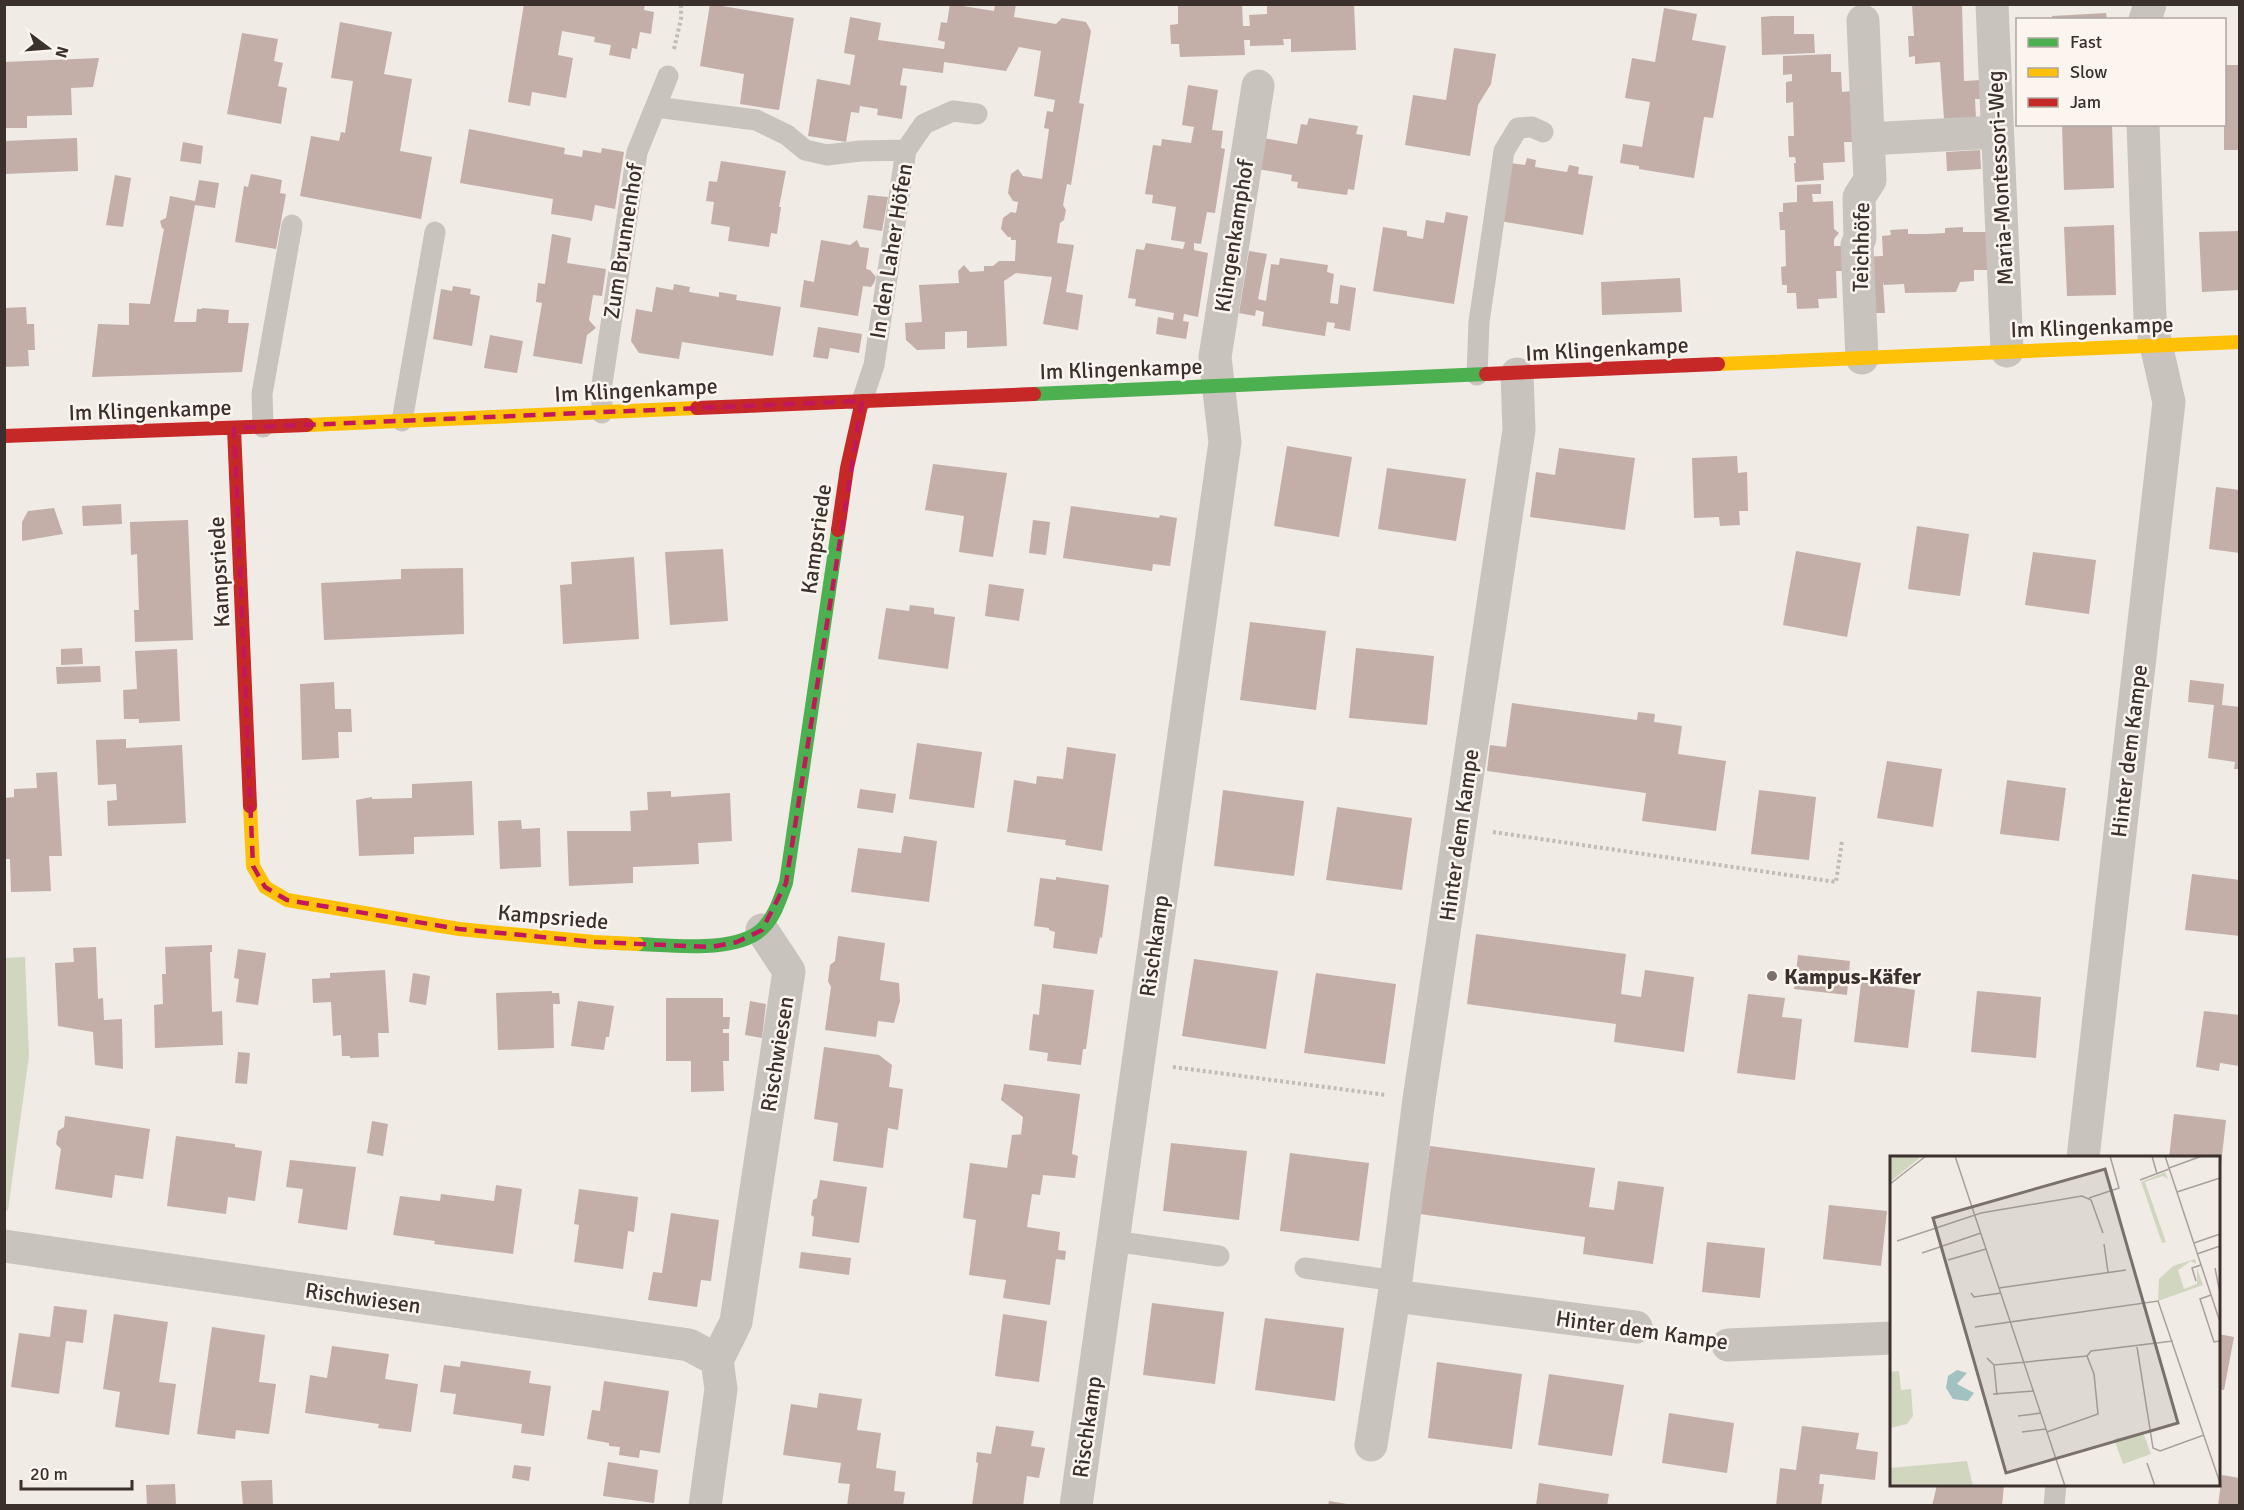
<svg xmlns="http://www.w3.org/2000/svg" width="2244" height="1510" font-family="Signika,sans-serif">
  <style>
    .green { fill: #d1d6bf }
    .building { fill: #c3afa7 }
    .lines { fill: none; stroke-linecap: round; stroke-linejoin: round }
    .path { stroke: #c2bbb6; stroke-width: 4; stroke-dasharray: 3 3; stroke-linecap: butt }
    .lane { stroke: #c9c3be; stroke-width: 21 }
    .street { stroke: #c9c3be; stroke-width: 33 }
    .fast { stroke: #4caf50; stroke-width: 14 }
    .slow { stroke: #ffc107; stroke-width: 14 }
    .jam { stroke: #c62828; stroke-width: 14 }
    .marked { fill: none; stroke: #c2185b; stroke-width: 4.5; stroke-dasharray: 12 8; stroke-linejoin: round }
    .poi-dot { fill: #7a716c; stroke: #fbf5ee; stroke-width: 2 }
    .labels { text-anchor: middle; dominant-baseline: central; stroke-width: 5; stroke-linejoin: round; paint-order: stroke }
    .street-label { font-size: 22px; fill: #3b302b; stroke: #fbf5ee }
    .poi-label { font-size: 22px; font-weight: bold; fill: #3b302b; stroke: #fbf5ee; text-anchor: start }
    .inset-road { fill: none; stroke: #a8a09b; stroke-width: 1.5 }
    .view { fill: #7a716c; fill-opacity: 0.15; stroke: #7a716c; stroke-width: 3 }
    .inset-edge { fill: none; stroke: #3b302b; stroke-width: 3 }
  </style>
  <rect width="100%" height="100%" fill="#f0ebe5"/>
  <path class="green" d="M25,957l4,99 -21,154 -3,1v-253z"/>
  <path class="building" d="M524,4h121l-1,6 10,2 -3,22 -11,-2 -3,17 -5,-1 -2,11 -21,-4 2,-10 -17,-3 1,-5 -33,-6 -4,24 15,3 -7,40 -34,-6 -2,14 -22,-4z
    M710,4l84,14 -15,92 -39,-6 4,-30 -44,-8z
    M950,4l44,7 1,-7h21l-2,13 42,7 6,-6 24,4 5,9 -12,72 5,1 -13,81 -4,-1 -4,21 3,5 -2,10 -4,3 -3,20 17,2 -8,47 17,3 -5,35 -35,-6 9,-47 -36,-4 -12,8 3,65 -40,2v-17l-22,1v17l-28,1 -11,-10 -1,-17 17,-1 -3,-37 40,-2 -1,-12 6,-6 6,7 14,-1v-5h9l6,-5h16l1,-21h-5v-3h-3l-7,-8 2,-11 8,-6 5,1 2,-11 -5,-1 -5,-8 3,-19 7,-5 5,7 19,3 7,-50 -5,-1 3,-17 6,1 2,-12 -21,-4 7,-45 -22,-4 -13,24 -62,-9 -1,11 -40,-5 -3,17 7,1 -5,33 -25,-4 1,-6 -18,-3 -1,7 -8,-1 -5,30 -38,-6 9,-57 33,6 5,-30 -11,-2 6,-36 31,6 -3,17 66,9 1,-7 -7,-2 3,-18 6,1z
    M1178,4h64l1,22h7l-1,-11 18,-1v-10h87l2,46 -65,2v-13h-8l1,6 -34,1v-6h-6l1,15 -65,2 -1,-13h-8l-1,-19 8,-1z
    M1912,4h50l2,77 18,-1 1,19h-8l1,19 -32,1 -4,-57 -25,2v-8l-6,1 -1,-21h6z
    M1664,8l33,6 -5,26 34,6 -13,72 -9,-1 -10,61 -55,-9v-3l-19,-3 3,-19 19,3 8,-45 -25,-4 7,-40 23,4z
    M2106,13l1,7h-54l-1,-4z
    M1772,16h22v18h20l1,19 -53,2 -1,-38z
    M340,22l52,10 -8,42 28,5 -12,72 32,6 -11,62 -121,-23 11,-60 28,5 2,-9 4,1 8,-52 -22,-3z
    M242,33l36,6 -4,22 9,2 -5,23 9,2 -6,36 -54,-10z
    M1454,48l42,6 -5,30 -13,21 -8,51 -65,-11 8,-50 33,5z
    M1831,54v18h10l1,20 9,-1 2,51h-9l1,20 -22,1 1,17 -29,2 -1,-19h2l-1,-6h-6l-1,-21h6l-1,-34 -7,1v-21l6,-1v-7l-9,1v-19z
    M99,58l-6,29 -22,1 1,27 -45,1v12h-21l-2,-66z
    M2224,65h16v85h-16z
    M1188,85l30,5 -6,40 11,1 -2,17 4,1 -10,64 -8,-1 -6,32 -7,-1v7l14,3 -10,64 -14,-3 -1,7 6,1 -3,17 -30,-5 2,-17 15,3 1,-7 -39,-7 1,-7 -8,-1 8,-49 8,1 2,-7 37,6 2,-7 -14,-2 5,-33 -24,-4 1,-8 -8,-1 8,-49 8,1 1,-7 29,4 3,-16 -12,-2z
    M1309,118l49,8 -2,8 7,1 -9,55 -6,-1 -1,6 -50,-7 1,-6 -7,-1 1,-6 -34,-6 5,-31 34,6 4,-20 6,1z
    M2062,124h50l2,64 -50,2z
    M469,129l96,19 -1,6 18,3 1,-7 18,3 1,-5 22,4 -9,57 -20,-4 -3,16 -9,-2 -32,-5 2,-15 -93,-16z
    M77,138l1,33 -74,3v-33z
    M183,142l20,4 -2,18 -21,-3z
    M1980,150l1,19 -34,2 -1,-19z
    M1527,158l9,2 -1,7 32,5 2,-7 10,2 -1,7 15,2 -10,59 -83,-14 10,-58 15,2z
    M721,161l65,10 -7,36h2l-4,27 -6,-1 -2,14 -41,-6 2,-14 -19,-3 3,-22 -8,-1 3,-20 8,1z
    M251,174l31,6 -2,13 6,1 -10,55 -41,-7 9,-56 4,1z
    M115,175l16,3 -8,49 -17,-2z
    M199,180l20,3 -4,25 -20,-3 -21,117h22l1,-13h5v-1l27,2 -1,13h21l-7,49 -150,5 6,-53 31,1v-22l21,1 14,-75 -2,-1 -2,-7 6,-3 4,-22 25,5z
    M1821,184v10h-9l1,8 20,-1 1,28 5,4 -5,6v7h9l1,25h-8l1,27 -19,1 1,9 -22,1 -1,-16h-9v-8h-5l-1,-18 5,-1 -1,-36h-5l-1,-18h4v-9l14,-1v-17z
    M868,195l20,2 -6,34 -19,-3z
    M1446,212l22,4 -14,88 -81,-13 10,-64 24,4v5l16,3 3,-19 18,3z
    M2114,225l2,70 -49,1 -3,-69z
    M1963,227v5h24l2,38h-15v11l-14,1 -4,10 -51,1 -1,-9 -20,1 -1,-3 2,31h-19l-3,-56 20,-1 -1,-20 9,-1 -1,-5 18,-1v5h19l18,-1v-5z
    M2240,231v59l-38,2 -3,-60z
    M552,234l19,4 -4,25 39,6 -4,27 -9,-1 -4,25 7,8 -9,7 -5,29 -49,-8 9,-53 -6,-1 2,-19 7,1z
    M821,240l29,5 7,-5 3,7 9,1 -3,21 4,1 6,7 -2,6 -3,4 -8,-1 -5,30 -58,-9 4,-27 10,2z
    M1249,251l18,3 -9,45 8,2 5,-37 8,1 1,-7 48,7 -1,7 7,2 -4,29 8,1 2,-19 16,3 -6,43 -16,-3 1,-5 -8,-1 -2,14 -32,-5 -31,-5 2,-14 -8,-2 -1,6 -16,-3z
    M1680,278l2,34 -80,3 -1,-33z
    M674,284l16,3 -1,5 30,5v-5l18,3 -1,5 45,7 -8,49 -91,-14 -3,17 -40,-6 -8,-12 5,-32 16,3 4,-25 17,3z
    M453,286l18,3 -1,5 10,2 -8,50 -39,-7 8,-50 11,2z
    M26,307l1,17h7l1,26h-7l1,16 -25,1v-59z
    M818,327l44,7 -3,19 -29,-5 -2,11 -15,-2z
    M490,335l33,6 -6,32 -33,-5z
    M1287,446l65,11 -13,80 -65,-11z
    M1559,448l76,10 -10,72 -95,-13 6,-45 19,3z
    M1737,456l1,17 9,-1 1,39h-9l1,14 -20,1 -1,-9 -25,1 -2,-60z
    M933,464l74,9 -14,84 -34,-5 5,-36 -39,-6z
    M1387,468l79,11 -10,62 -78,-12z
    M2216,487l24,3v63l-31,-4z
    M121,504l1,20 -39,2 -1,-20z
    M1071,506l88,12 1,-3 17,3 -7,48 -17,-2 -1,7 -89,-13z
    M54,508l9,26 -41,7v-19l6,-11z
    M188,520l5,120 -58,2 -1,-32h5l-2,-56 -6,1 -1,-33z
    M1033,520l17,2 -4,33 -17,-2z
    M1917,526l52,8 -9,62 -52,-7z
    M723,549l5,72 -58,4 -5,-73z
    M1796,551l65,12 -14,74 -64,-12z
    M2033,552l63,8 -7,54 -64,-9z
    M634,557l5,82 -76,5 -3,-59 12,-1 -1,-22z
    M463,568l1,66 -140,6 -3,-57 80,-4v-10z
    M989,584l35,5 -5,32 -34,-5z
    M910,605l24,3v6l21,3 -7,52 -70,-10 8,-51 23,3z
    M1250,622l76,9 -10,79 -76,-10z
    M82,648l1,16 -22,1v-16z
    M1356,648l78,8 -7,69 -78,-7z
    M177,649l3,72 -41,2v-4h-15l-1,-29 14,-1 -2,-38z
    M100,666l1,16 -44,2 -1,-17z
    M2190,680l34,4 -2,21 18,2v62h-6l1,-7 -27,-4 6,-53 -26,-3z
    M334,682l1,27h16l1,23h-14l1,26 -37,2 -2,-76z
    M1512,703l125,17 1,-8 17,2 -1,8 28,4 -4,28 48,7 -10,70 -74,-10 4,-28 -159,-22 3,-26 16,2z
    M126,739v9l56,-3 4,78 -78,3 -1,-25 10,-1 -1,-16 -18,1 -2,-45z
    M917,743l65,9 -8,56 -65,-9z
    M1067,747l49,7 -14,97 -37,-6 1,-5 -59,-8 7,-52 22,4 1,-8 26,3z
    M1887,761l55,8 -9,58 -56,-9z
    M57,772l5,84h-13l2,35 -40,1 -1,-33h-6v-61l10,-1v-8l23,-1 -1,-15z
    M2007,780l59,8 -7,53 -59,-7z
    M472,781l2,54 -60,2v17l-55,2 -3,-56 16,-3v2l40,-1v-14z
    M860,789l36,5 -3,19 -36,-5z
    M1223,790l81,11 -10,75 -80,-10z
    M1759,790l57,7 -7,63 -58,-6z
    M671,791v6l59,-4 2,48 -34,2 1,21 -66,3v16l-64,3 -2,-55h64l-1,-20 18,-1 -1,-18z
    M1337,807l75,11 -10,72 -76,-10z
    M521,820l1,9 18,-1 1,39 -41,2 -2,-48z
    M904,836l33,5 -8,61 -78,-10 7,-44 43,5z
    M2192,874l48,6v56l-55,-6z
    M1056,877l53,8 -7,53 -2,-1 -3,17 -44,-6 2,-16 -6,-2v-2l-15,-2 6,-48 16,2z
    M1476,934l150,20 -5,40 20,3 4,-27 49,7 -10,75 -70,-10 2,-18 -149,-20z
    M838,936l47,7 -5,37 19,3 1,18 -6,22 -16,-2 -2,16 -51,-7 6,-43 -3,-6 2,-16 5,-4z
    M212,945v7h-2l2,60 10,-1 1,34 -68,3 -1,-43 9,-1 -1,-30h4l-1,-27z
    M96,947l2,52 5,-1 1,22 18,-1 1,50 -28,-4 -2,-33 -35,-6 -3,-63 19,-1 -1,-14z
    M238,949l28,4 -8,52 -22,-3 3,-23 -5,-1z
    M1798,955l52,6 -3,34 -53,-6z
    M1194,959l84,12 -12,78 -84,-13z
    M385,970l4,63h-11l1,24 -29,1v-2h-8l-1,-21 -8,1 -2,-34 -18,1 -1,-24 18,-1v-5z
    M413,973l17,3 -4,29 -17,-3z
    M1316,973l80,11 -11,80 -81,-11z
    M1861,982l54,8 -7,58 -54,-6z
    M1042,984l52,6 -8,59h-3l-2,16 -34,-4 1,-8 -19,-3 4,-36 6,1z
    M552,991v2h7l1,11h-7l1,44 -56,2 -2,-57z
    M1977,991l64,6 -5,61 -65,-6z
    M1748,994l37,4 -3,19 20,2 -7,61 -58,-7z
    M666,998h57v19h7l-1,12h-6v4h6v28h-6l1,30 -33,1v-31h-25z
    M578,1001l36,5 -5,31h-3l-2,13 -33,-4z
    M750,1001l16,3 -4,34 -17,-3z
    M2204,1011l36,4v51l-20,-3 -1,8 -23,-4z
    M824,1047l55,8 13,10 -3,22 14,2 -5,41 -10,-2 -5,40 -50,-7 5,-38 -24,-4z
    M238,1052l12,1 -3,31 -12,-1z
    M1004,1084l76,10 -8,60 6,2 -3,22 -32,-3 -3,20 -8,-1 -5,33 33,5 -2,18 8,1 -1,9 -9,-1 -6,46 -47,-7 3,-18 -37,-5 7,-55 -13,-2 7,-55 37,5 5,-33 12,-1h-3l2,-17 -22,-17z
    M2174,1114l52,6 -6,53 -2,-15h-49z
    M65,1116l85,13 -7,50 -28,-4 -3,23 -57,-9 6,-40 -5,-5 2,-13 6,-4z
    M372,1121l16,3 -5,32 -16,-3z
    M176,1136l59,8v3l27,4 -7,50 -27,-4 -2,17 -59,-8z
    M1171,1143l76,8 -8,69 -76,-9z
    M1430,1146l165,22 -6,39 25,3 4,-29 46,6 -11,77 -70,-10 2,-17 -165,-23z
    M1290,1153l79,10 -10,78 -79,-10z
    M290,1160l66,7 -9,63 -49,-7 5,-34 -17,-2z
    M820,1180l47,7 -8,56 -47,-7 2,-19 -3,-2 2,-15 4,-2z
    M496,1185l26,4 -9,65 -79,-10 1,-3 -42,-6 7,-39 40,5 1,-7 53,7z
    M579,1189l59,8 -4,35 -6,-1 -5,38 -49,-7 5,-37 -5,-1z
    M1829,1205l58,6 -6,55 -58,-7z
    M671,1213l48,7 -8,61 -10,-1 -4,27 -49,-7 5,-28 9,1z
    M1707,1242l58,6 -5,50 -58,-6z
    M801,1252l50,6 -2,17 -50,-7z
    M1152,1303l72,9 -9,72 -72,-9z
    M54,1306l33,4 -4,33 -17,-2 -7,53 -48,-7 8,-54 31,4z
    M114,1314l54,8 -9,60 17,2 -7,51 -54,-8 5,-35 -17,-3z
    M1003,1314l44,7 -8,61 -44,-6z
    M1265,1318l79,10 -9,73 -80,-11z
    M212,1327l53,8 -6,47 17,2 -7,50 -33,-4 -1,9 -38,-5z
    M2218,1334l16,3 -10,53 -6,-1z
    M332,1346l57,8 -4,25 33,5 -7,48 -33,-4 1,-4 -74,-11 5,-38 17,3z
    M461,1361l70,10 -2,12 22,3 -7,50 -23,-3 1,-9 -69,-10 3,-20 -16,-2 4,-27 16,2z
    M1437,1362l85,12 -10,75 -84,-11z
    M1549,1374l75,11 -12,71 -74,-11z
    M604,1381l65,10 -9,62 -20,-3 -1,8 -20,-3 1,-8 -11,-1v-3l-22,-4 5,-29 8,1z
    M819,1393l43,6 -5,31 24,3 -5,35 20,3 -2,20 11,1 -2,14h-56l3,-22 -12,-1 3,-20 -58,-8 8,-51 26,4z
    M1669,1413l65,10 -7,50 -65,-10z
    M996,1426l38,5 -3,15 14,2 -6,30 -12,-2 -4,30h-51l6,-43 -2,-1 1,-10 14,2z
    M1802,1426l57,7 -3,16 22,3 -3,28 -55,-6 -1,10h5l-3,22h-45l4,-38 16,2z
    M608,1462l50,8 -4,33 -51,-7z
    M514,1465l17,2 -2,14 -17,-3z
    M2222,1475l18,3v28h-22z
    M272,1480l1,26h-30l-2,-25z
    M1539,1483l70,11 -2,12h-71z
    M175,1484l1,21 -29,1 -1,-21z
    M1937,1485h67l-2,21h-70z
    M1329,1501l18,3v2h-19z"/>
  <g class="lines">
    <path class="path" d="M674,49l7,-30v-15
      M1493,832l343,50 6,-41
      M1173,1067l213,28
      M1670,1333l25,5"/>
    <path class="lane" d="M656,107l100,13 31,15 18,15 22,5 33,-4 46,-1
      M1477,375l2,-53 25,-171 14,-23 14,-1 11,5
      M862,401l12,-36 32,-215 18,-26 29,-13 24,3
      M602,413v-29l35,-232 31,-76
      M402,421l33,-189
      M263,427l-1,-33 30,-169
      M1113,1241l106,15
      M1305,1268l91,13
      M2054,1506l2,-22"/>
    <path class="street" d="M1992,4l15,347
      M2145,20l5,-16
      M1868,139l129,-7
      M1862,358l-5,-113 3,-7 -1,-41 11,-17 -7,-159
      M2083,1158l86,-756 -19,-84 -7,-194
      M4,1246l685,99 28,15
      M1394,1296l242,31
      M1728,1345l164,-7
      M1371,1445l23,-149 25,-197 100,-669 -2,-56
      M705,1506l16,-117 -4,-29 19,-38 53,-351 -27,-41
      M1076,1506l149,-1064 -10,-85 43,-271"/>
    <path class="fast" d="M1034,394l452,-20
      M637,944c33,1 101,10 126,-16 12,-12 17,-29 23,-45l52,-353"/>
    <path class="slow" d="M1718,364l522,-22
      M307,425l390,-17
      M250,806l3,60 12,21 22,13 172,29 135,13 43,2"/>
    <path class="jam" d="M1486,374l232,-10
      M697,408l337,-14
      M234,428l16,378
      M4,436l303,-11
      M838,530l9,-62 15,-67"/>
  </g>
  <path class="marked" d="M862,401l-76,482 -24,47 -25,12 -26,5 -117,-5 -135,-13 -172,-29 -22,-13 -12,-21 -19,-438z"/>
  <circle class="poi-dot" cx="1772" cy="976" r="6"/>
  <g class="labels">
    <g class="street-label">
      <text transform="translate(2000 178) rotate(-93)">Maria-Montessori-Weg</text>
      <text transform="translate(1234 236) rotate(-81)">Klingenkamphof</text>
      <text transform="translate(623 241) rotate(-81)">Zum Brunnenhof</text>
      <text transform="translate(1861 247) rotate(-89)">Teichhöfe</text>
      <text transform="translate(891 251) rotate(-81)">In den Laher Höfen</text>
      <text transform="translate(2092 327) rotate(-2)">Im Klingenkampe</text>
      <text transform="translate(1607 349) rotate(-3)">Im Klingenkampe</text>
      <text transform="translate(1121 369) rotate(-2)">Im Klingenkampe</text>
      <text transform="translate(636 390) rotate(-3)">Im Klingenkampe</text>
      <text transform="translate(150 410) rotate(-2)">Im Klingenkampe</text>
      <text transform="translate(816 539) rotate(-82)">Kampsriede</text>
      <text transform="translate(219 572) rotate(-93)">Kampsriede</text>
      <text transform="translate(2129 751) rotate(-83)">Hinter dem Kampe</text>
      <text transform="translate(1459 835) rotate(-82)">Hinter dem Kampe</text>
      <text transform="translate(553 917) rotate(5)">Kampsriede</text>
      <text transform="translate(1154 946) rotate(-82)">Rischkamp</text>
      <text transform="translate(777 1054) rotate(-81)">Rischwiesen</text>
      <text transform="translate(363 1298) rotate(8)">Rischwiesen</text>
      <text transform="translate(1642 1330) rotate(8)">Hinter dem Kampe</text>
      <text transform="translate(1087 1427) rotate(-82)">Rischkamp</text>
    </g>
    <g class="poi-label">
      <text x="1784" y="976">Kampus-Käfer</text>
    </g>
  </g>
  <g transform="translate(1890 1156)">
    <rect width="330" height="330" fill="#f0ebe5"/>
    <path d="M0,0h32l-32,26zM275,16l3,7 -5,-3 -18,6 21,60 -4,1 -21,-61zM305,103l1,5 -5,-3 -13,9 6,19 13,-5v-16l6,17 -45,16 1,-22 14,-13zM9,215l2,19 10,-1 2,27 -6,8 -17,4v-56zM253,276l8,22 -28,10 -9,-25zM77,305l6,25h-83v-18z" fill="#d1d6bf"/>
    <path d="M67,214l10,3 -10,11 17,9 -6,8 -15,-2 -7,-11 2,-12z" fill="#a1c2c1"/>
    <path class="inset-road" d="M65,0l110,330M262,0l5,18M275,0l55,166M279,12l33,-12M250,24l29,-11M0,28l36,-28M287,36l43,-14M199,42l30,-10 -9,-32M7,85l84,-28 101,-17 9,4 12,33M304,87l26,-9M214,88l4,28M32,97l59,-20M307,98l23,-8M58,104l38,-11M325,112l5,25M306,125l-4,-13 9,-3M109,132l127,-18M81,137l3,4 27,-4M321,139l-11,4 14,43 6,-1M85,171l183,-26 62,182M247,191l16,101 7,3 44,-16M197,200l4,-5 82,-10M97,202l7,7 93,-9M104,209l3,30M103,238l41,-3M128,260l23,-3M132,276l24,-3M157,276l51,-18 -4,-40 -7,-18M257,307l8,23"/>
    <path class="view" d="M215,13l73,254 -172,50 -73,-255z"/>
    <rect width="330" height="330" class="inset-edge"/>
  </g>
  <rect width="2244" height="1510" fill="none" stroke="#3b302b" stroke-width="12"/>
  <rect x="2016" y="18" width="210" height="108" fill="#fbf5ee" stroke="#aea6a0" stroke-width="1.5"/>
  <rect x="2028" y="38" width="30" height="9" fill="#4caf50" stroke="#aea6a0" stroke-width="1.5"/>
  <text x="2070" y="48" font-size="18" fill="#3b302b">Fast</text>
  <rect x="2028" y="68" width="30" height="9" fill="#ffc107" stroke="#aea6a0" stroke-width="1.5"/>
  <text x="2070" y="78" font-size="18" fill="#3b302b">Slow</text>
  <rect x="2028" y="98" width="30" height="9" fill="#c62828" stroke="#aea6a0" stroke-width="1.5"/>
  <text x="2070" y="108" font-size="18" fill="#3b302b">Jam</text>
  <g transform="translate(48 48) rotate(106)" stroke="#fbf5ee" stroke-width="4.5" paint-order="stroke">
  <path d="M0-4.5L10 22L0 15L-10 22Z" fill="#3b302b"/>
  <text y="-9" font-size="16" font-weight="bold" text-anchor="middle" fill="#3b302b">N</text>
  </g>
  <path d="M21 1480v9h111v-9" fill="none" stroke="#3b302b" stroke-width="3"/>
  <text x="30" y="1480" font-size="18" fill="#3b302b" stroke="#fbf5ee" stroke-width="4.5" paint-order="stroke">20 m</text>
</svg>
